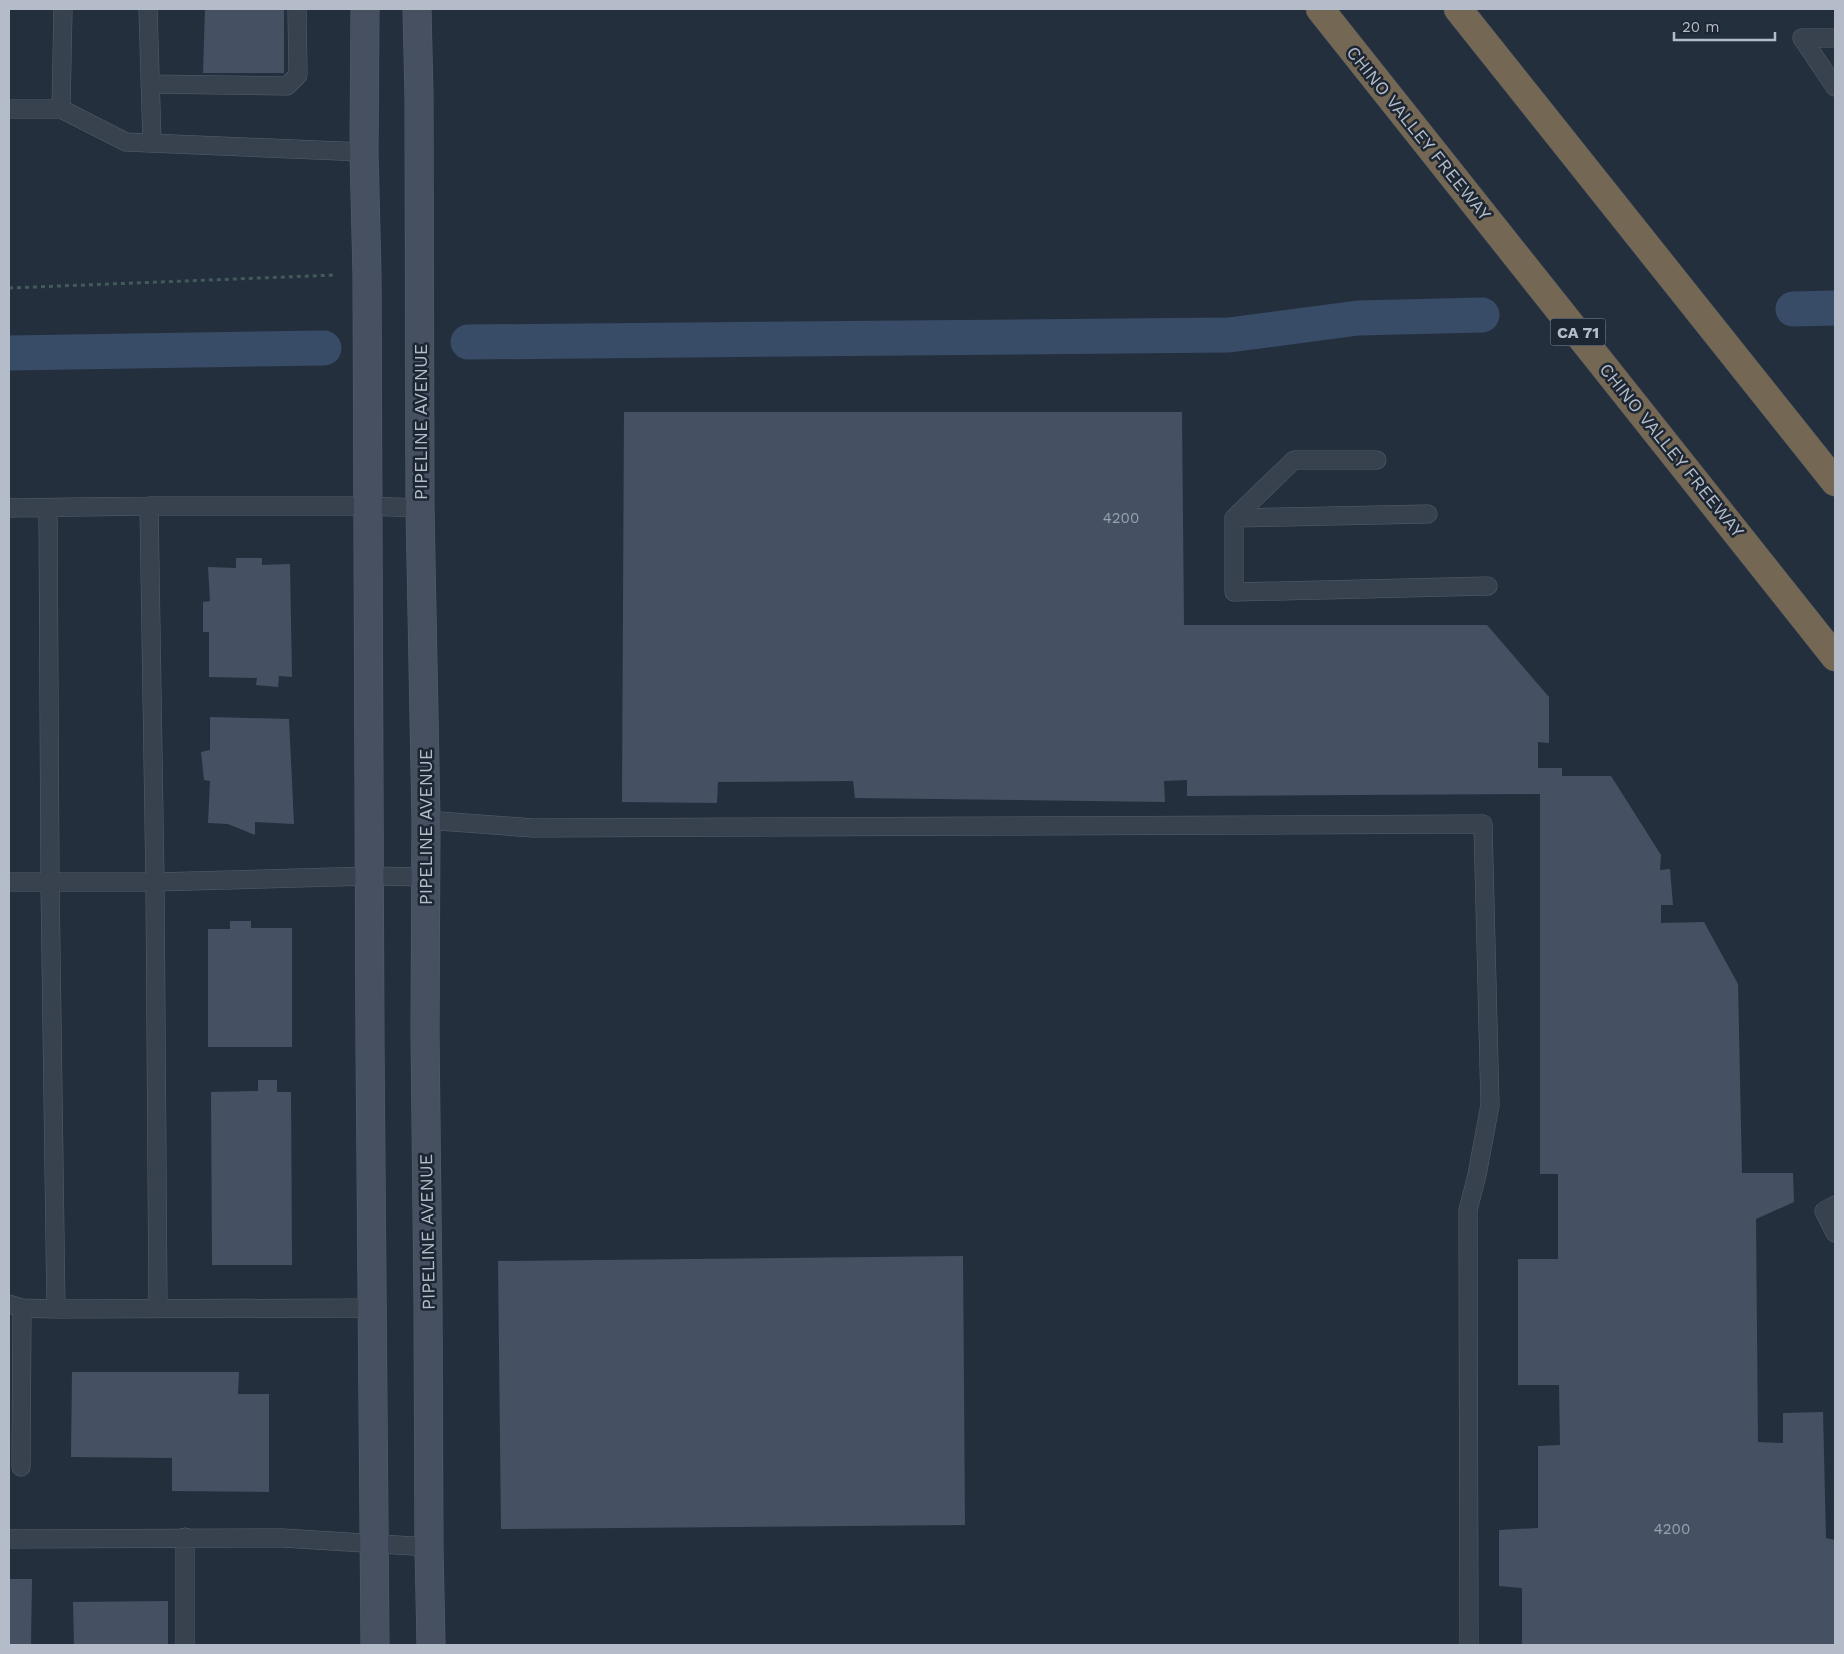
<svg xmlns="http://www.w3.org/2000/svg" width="1844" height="1654" font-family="'Work Sans',sans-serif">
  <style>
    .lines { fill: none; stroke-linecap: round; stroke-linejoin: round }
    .canal { stroke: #394c67; stroke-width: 35 }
    .building { fill: #455162 }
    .lane-casing { stroke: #565f6c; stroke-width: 19 }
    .secondary-casing { stroke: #565f6c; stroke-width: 29 }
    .highway-casing { stroke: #434c59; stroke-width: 29 }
    .path { stroke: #44595c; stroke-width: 3; stroke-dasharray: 4 4; stroke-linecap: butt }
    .lane { stroke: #38414e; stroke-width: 18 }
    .secondary { stroke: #465061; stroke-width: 28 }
    .highway { stroke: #746855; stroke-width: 28 }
    .labels { text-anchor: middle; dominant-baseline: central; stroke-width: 5; stroke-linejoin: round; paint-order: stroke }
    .number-label { font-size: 15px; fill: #98a1af }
    .shield { fill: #1d2633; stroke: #878f9c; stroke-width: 1 }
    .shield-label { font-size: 16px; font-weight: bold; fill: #b4bcc9 }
    .street-label { font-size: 18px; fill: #b4bcc9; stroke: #1d2633 }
  </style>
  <rect width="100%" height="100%" fill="#242f3e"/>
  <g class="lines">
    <path class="canal" d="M1793,309l42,-1
      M468,342l761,-7 129,-17 124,-3
      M9,353l315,-5"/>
  </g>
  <path class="building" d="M205,9h79v64h-81z
    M624,412h558l2,213h303l62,72v46l-11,-1v26h24v8h49l50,79 -1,15 10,-1 3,36h-12v18l43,-1 34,62 4,189h51l1,29 -38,17 2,223 25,1v-30l40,-1 3,126 9,2v105h-313v-57l-23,-2v-56l39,-2v-82l22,-1 -1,-60h-41v-126h40v-85h-18v-380l-353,2v-16l-23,1 1,21 -310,-4 -2,-17 -135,1 -1,21 -95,-1z
    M236,558h26v7l28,-1 2,113 -13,-1 -1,11 -22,-2 1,-7 -48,-1v-45h-6v-30l7,-1 -2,-34 28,1z
    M210,717l79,2 5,105 -39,-2v13l-27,-11 -20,-1 2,-42 -6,-1 -3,-28 9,-2z
    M230,921h21v7h41v119h-84v-118h22z
    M258,1080h19v12h14l1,173h-80l-1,-173 47,-1z
    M963,1256l2,269 -464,4 -3,-268z
    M72,1372h167l-1,22h31v98l-97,-1v-33l-101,-1z
    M9,1579h23l-1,66h-22z
    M168,1601v44h-94l-1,-43z"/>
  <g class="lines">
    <g class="lane-casing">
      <path id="lane" d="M148,9l4,133
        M1802,38l33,49
        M1802,38h33
        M150,84l137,2 11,-11 -1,-66
        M9,109h52l65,33 238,10
        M61,109l2,-100
        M1377,460h-83l-60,58v74l254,-6
        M9,508l140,-2
        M48,508l2,374 6,427
        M1234,518l194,-4
        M426,820l107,8 950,-4 7,281 -13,70 -9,35 1,435
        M9,882h146l215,-6 56,1
        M1835,1205l-11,6 11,22
        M9,1304l13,4 34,1 317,-1
        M158,1308l-3,-426 -6,-376h218l53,2
        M21,1467l1,-159
        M185,1537v108
        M9,1539l274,-1 146,9"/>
    </g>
    <g class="secondary-casing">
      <path id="secondary" d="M365,9l-1,143 3,122 3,771 5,600
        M417,9l2,87 1,412 6,312 -1,214 3,267 1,246 2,98"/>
    </g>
    <g class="highway-casing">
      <path id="highway" d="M1320,9l515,648
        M1458,9l377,473"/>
    </g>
    <path class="path" d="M9,288l326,-13"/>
    <use href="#lane" class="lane"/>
    <use href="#secondary" class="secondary"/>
    <use href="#highway" class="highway"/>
  </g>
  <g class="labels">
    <g class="number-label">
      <text x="1121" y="518">4200</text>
      <text x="1672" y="1529">4200</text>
    </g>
    <rect class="shield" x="1550.5" y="318.5" width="55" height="27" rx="4"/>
    <g class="shield-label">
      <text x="1578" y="332">CA 71</text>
    </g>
    <g class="street-label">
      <text transform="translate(1419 133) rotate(51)">CHINO VALLEY FREEWAY</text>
      <text transform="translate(420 422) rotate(-90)">PIPELINE AVENUE</text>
      <text transform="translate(1672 450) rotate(51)">CHINO VALLEY FREEWAY</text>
      <text transform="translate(425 827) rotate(-90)">PIPELINE AVENUE</text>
      <text transform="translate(427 1232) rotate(-91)">PIPELINE AVENUE</text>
    </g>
  </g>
  <rect width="1844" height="1654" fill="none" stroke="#b4bcc9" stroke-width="20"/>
  <path d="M1674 32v8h101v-8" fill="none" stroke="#b4bcc9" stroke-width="2.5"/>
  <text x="1682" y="32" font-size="15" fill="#b4bcc9" stroke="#1d2633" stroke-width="4" paint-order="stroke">20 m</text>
</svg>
